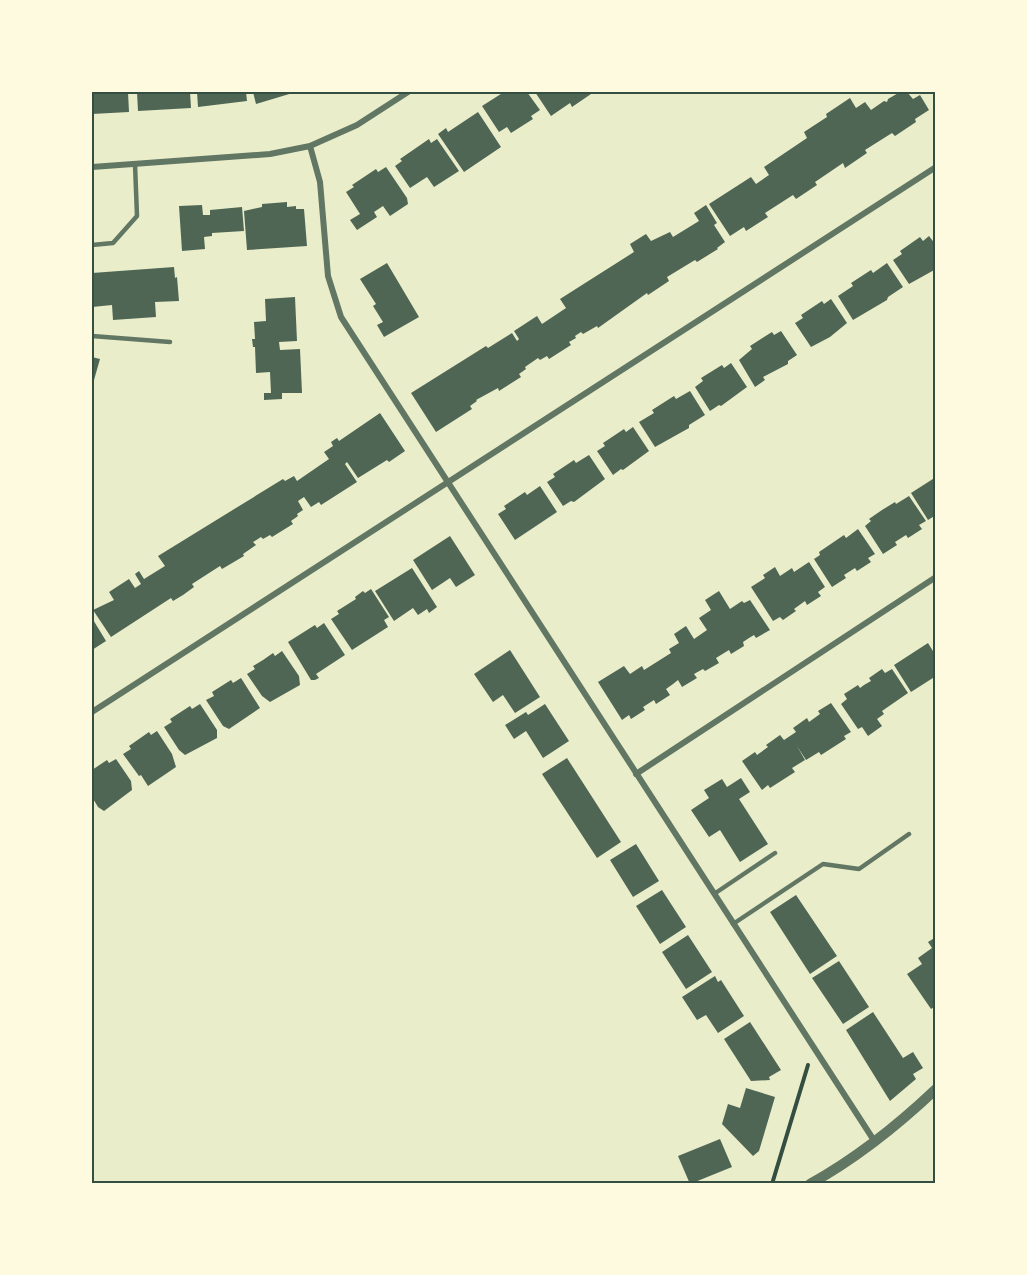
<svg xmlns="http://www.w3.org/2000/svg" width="1027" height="1275" font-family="Overpass,sans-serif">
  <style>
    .building { fill: #4f6655 }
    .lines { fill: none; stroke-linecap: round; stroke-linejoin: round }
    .path { stroke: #344e41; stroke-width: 4 }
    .service { stroke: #617663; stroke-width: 4.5 }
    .minor { stroke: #617663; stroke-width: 6 }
    .tertiary { stroke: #617663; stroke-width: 10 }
    .neatline { fill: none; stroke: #344e41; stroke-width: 2 }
  </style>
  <rect width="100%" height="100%" fill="#e9edc9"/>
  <path class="building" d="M92,92h36l1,20 -37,2z
    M137,92h53l1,16 -53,3z
    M197,92h49l1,9 -49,6z
    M253,92h43l-40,12z
    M504,92h23l13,18 -9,6 2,3 -22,14 -4,-6 -8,5 -17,-26z
    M535,92h55l1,2 -19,13 -2,-4 -19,13z
    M900,92h7l6,7 7,-4 9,15 -14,9 1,3 -21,14 -3,-3 -27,17 2,3 -22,15 -2,-5 -28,19 2,3 -21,14 -3,-4 -28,18 3,4 -22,14 -2,-4 -14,9 -21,-32 42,-27 5,7 13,-9 -5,-8 43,-29 -3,-6 23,-15 -1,-3 24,-16 6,10 9,-6 6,8 13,-9 3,1 1,-3z
    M478,112l23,35 -37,25 -26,-38 8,-6 2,4z
    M429,139l2,4 6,-4 22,32 -25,16 -7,-10 -17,11 -15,-22 7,-5 -2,-2z
    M386,167l21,31 1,6 -18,12 -7,-10 -9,6 3,5 -20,13 -7,-10 10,-6 -14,-22 8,-5 -2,-2 24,-16 2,3z
    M287,202v5l9,-1v3h8l3,37 -60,4 -3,-39 18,-4v-3z
    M202,205l1,10h7v-5l32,-3 2,24 -32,2v3l-8,1 1,12 -23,2 -3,-45z
    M706,205l11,18 -3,2 11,17 -8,6 1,1 -21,13 -2,-2 -28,17 2,4 -21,14 -1,-2 -49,35 -1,-2 -14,8 -2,-2 -6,4 1,2 -7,4 2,3 -22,14 -2,-3 -7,4 -2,-2 -13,9 1,2 -7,5 2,3 -22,14 -1,-3 -22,12 1,1 -7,5 2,3 -36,23 -25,-39 75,-47 2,2 24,-15 5,8 2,-2 -5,-8 23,-15 5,8 24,-16 -6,-9 74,-47 -4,-8 16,-10 5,7 19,-9 3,5 26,-16 -5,-8z
    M929,236l7,9v24l-27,15 -16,-24 9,-6 -2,-3 20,-14 3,4z
    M387,263l32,54 -35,20 -7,-12 6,-3 -10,-16 3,-2 -16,-25z
    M887,263l16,24 -15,10 -1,3 -34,20 -15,-24 15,-10 -2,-3 20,-13 2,3z
    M174,267l1,11 2,-1 2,24 -24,1 1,15 -43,3 -1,-15 -20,2v-34z
    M295,297l2,44 -18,1 1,8 20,-1 2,44h-20v6l-18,1v-7h7l-1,-21 -14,1 -1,-26h-2l-1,-8h3l-1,-17 12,-1 -1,-22z
    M831,299l16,24 -17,14 -19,10 -16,-24 8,-5 -2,-3 21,-14 2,3z
    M781,331l16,24 -9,6v3l-25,13 2,3 -10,7 -16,-27 13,-11 -2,-3 22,-14 2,3z
    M92,357l8,2 -8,28z
    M731,363l16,24 -26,19 -2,-1 -9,6 -15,-24 8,-6 -2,-3 21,-13 2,3z
    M690,391l15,24 -16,10v3l-34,19 -16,-25 15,-9 -2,-3 22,-14 2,3z
    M380,413l25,38 -16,11 -2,-2 -29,18 -11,-16 -2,2 12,18 -36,23 -2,-3 -8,5 -7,-10 -6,4 5,9 -6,4 1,2 -7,5 2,3 -21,13 -2,-2 -7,4 -2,-2 -8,5 3,3 -13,9 1,2 -22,13 -2,-3 -28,18 2,3 -11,8 -10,6 -2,-3 -60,39 -18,-27 21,-10 -5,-8 20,-13 6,9 6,-4 -6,-10 4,-3 5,8 21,-13 -7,-10 125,-77 2,2 9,-5 3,5 32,-22 -5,-7 9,-6 -2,-4 6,-4 2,3z
    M633,427l16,24 -26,19 -2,-1 -8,6 -16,-24 8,-5 -2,-3 21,-14 2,3z
    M589,455l16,24 -31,23 -3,-1 -8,5 -16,-24 8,-5 -2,-3 21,-14 2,3z
    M936,477v38l-8,5 -17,-27z
    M540,486l17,26 -42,28 -17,-26 8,-5 -2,-3 21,-14 2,3z
    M909,496l17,25 -7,4 3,4 -14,9 -2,-3 -11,7 2,3 -14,9 -18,-28 6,-5 -2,-2 13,-9 13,-8 1,2z
    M858,529l17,25 -7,4 3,4 -14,9 -2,-3 -11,7 2,3 -14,9 -18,-28 6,-4 -1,-3 25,-17 2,3z
    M450,536l25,39 -19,12 -6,-9 -18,12 -19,-30z
    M809,562l16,25 -7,5 3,4 -14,9 -2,-4 -11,8 2,2 -13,9 -3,-3 -7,4 -22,-34 14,-9 -2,-3 12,-8 5,9 12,-8 2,4z
    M412,568l25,39 -8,6 -2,-4 -9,6 -5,-7 -19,13 -19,-30z
    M371,589l18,28 -5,3 4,7 -36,23 -21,-31 8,-5 -2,-3 19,-12 -1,-2 8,-6 2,2z
    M719,591l11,18 12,-8 2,2 6,-3 20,30 -14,8 -2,-3 -5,3 -6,4 1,4 -13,8 -2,-4 -13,8 3,5 -14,8 -2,-2 -9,5 3,4 -15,9 -4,-7 -5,4 -7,5 4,6 -14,9 -2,-4 -11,7 2,3 -14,9 -2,-4 -7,5 -24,-38 26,-16 6,8 12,-8 2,4 27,-17 -2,-4 10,-6 -5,-9 12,-8 8,13 13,-9 -8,-12 12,-8 -6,-10z
    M92,618l14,23 -14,9z
    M324,623l21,32 -29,19 3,4 -4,2h-4l-23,-38 27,-17 2,3z
    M928,643l8,13v20l-25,16 -17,-27z
    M510,650l30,47 -25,16 -12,-18 -10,7 -19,-28z
    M282,651l17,25 1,9 -30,17 -8,-6 -15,-22 8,-5 -2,-3 10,-6 10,-7 2,3z
    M882,669l3,4 7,-4 16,24 -26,18 2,3 -7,5 5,7 -14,10 -6,-9 -4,2 -17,-25 6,-5 -3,-5 14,-9 2,3 4,-3 7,-4 -2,-3z
    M241,678l19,30 -31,21 -6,-3 -17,-26 8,-4 -2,-4 19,-12 2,3z
    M831,703l20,29 -7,4 2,3 -25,16 -2,-3 -13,8 -9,-14 8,14 -13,8 3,4 -25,16 -2,-3 -6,5 -20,-29 13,-9 2,3 11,-8 -2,-2 14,-10 4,5 12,-8 -3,-4 14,-10 2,4 11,-8 -2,-3z
    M200,704l17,26v8l-32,17 -6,-5 -15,-23 8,-5 -2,-3 20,-13 2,3z
    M545,704l24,37 -26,17 -17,-27 -12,8 -9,-14 21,-13 2,3z
    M157,731l15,23 4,13 -28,19 -7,-11 -2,1 -16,-22 8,-5 -2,-3 20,-14 2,3z
    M567,758l54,84 -24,16 -55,-84z
    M116,759l15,22 1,9 -28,21 -6,-4 -6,-10v-27l15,-10 2,3z
    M741,778l9,14 -11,7 29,45 -28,18 -20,-32 -11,7 -18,-27 18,-12 -5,-8 18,-11 5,8z
    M636,844l23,37 -26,16 -23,-37z
    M662,890l24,37 -26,17 -24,-38z
    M796,895l41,61 -27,18 -40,-62z
    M688,935l24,37 -26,17 -24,-37z
    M936,937v69l-5,3 -24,-35 15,-10 -4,-6 14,-10 -4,-6z
    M839,961l30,46 -26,17 -31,-46z
    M715,976l3,6 3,-2 23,36 -26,17 -12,-18 -9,5 -15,-23z
    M873,1012l30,46 10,-6 10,16 -10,6 3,5 -26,22 -44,-71z
    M750,1022l31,48 -12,7 1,3 -19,1 -27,-42z
    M746,1088l29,9 -16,54 -6,5 -31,-32 6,-20 12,4z
    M720,1139l12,28 -42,17 -12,-28z"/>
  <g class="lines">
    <path class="path" d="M772,1184l36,-119"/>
    <path class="service" d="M92,245l21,-2 24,-27 -2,-52
      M92,336l78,6
      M714,894l61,-41
      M733,924l90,-60 36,5 50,-35"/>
    <path class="minor" d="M310,146l10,36 8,94 13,41 534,825
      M92,167l178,-13 40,-8 47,-21 51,-33
      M92,712l844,-545
      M636,774l300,-197"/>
    <path class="tertiary" d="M810,1184c47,-26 87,-58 126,-95"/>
  </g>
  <rect width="1027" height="1275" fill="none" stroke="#fefae0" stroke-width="186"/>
  <rect x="93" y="93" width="841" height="1089" class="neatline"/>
</svg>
